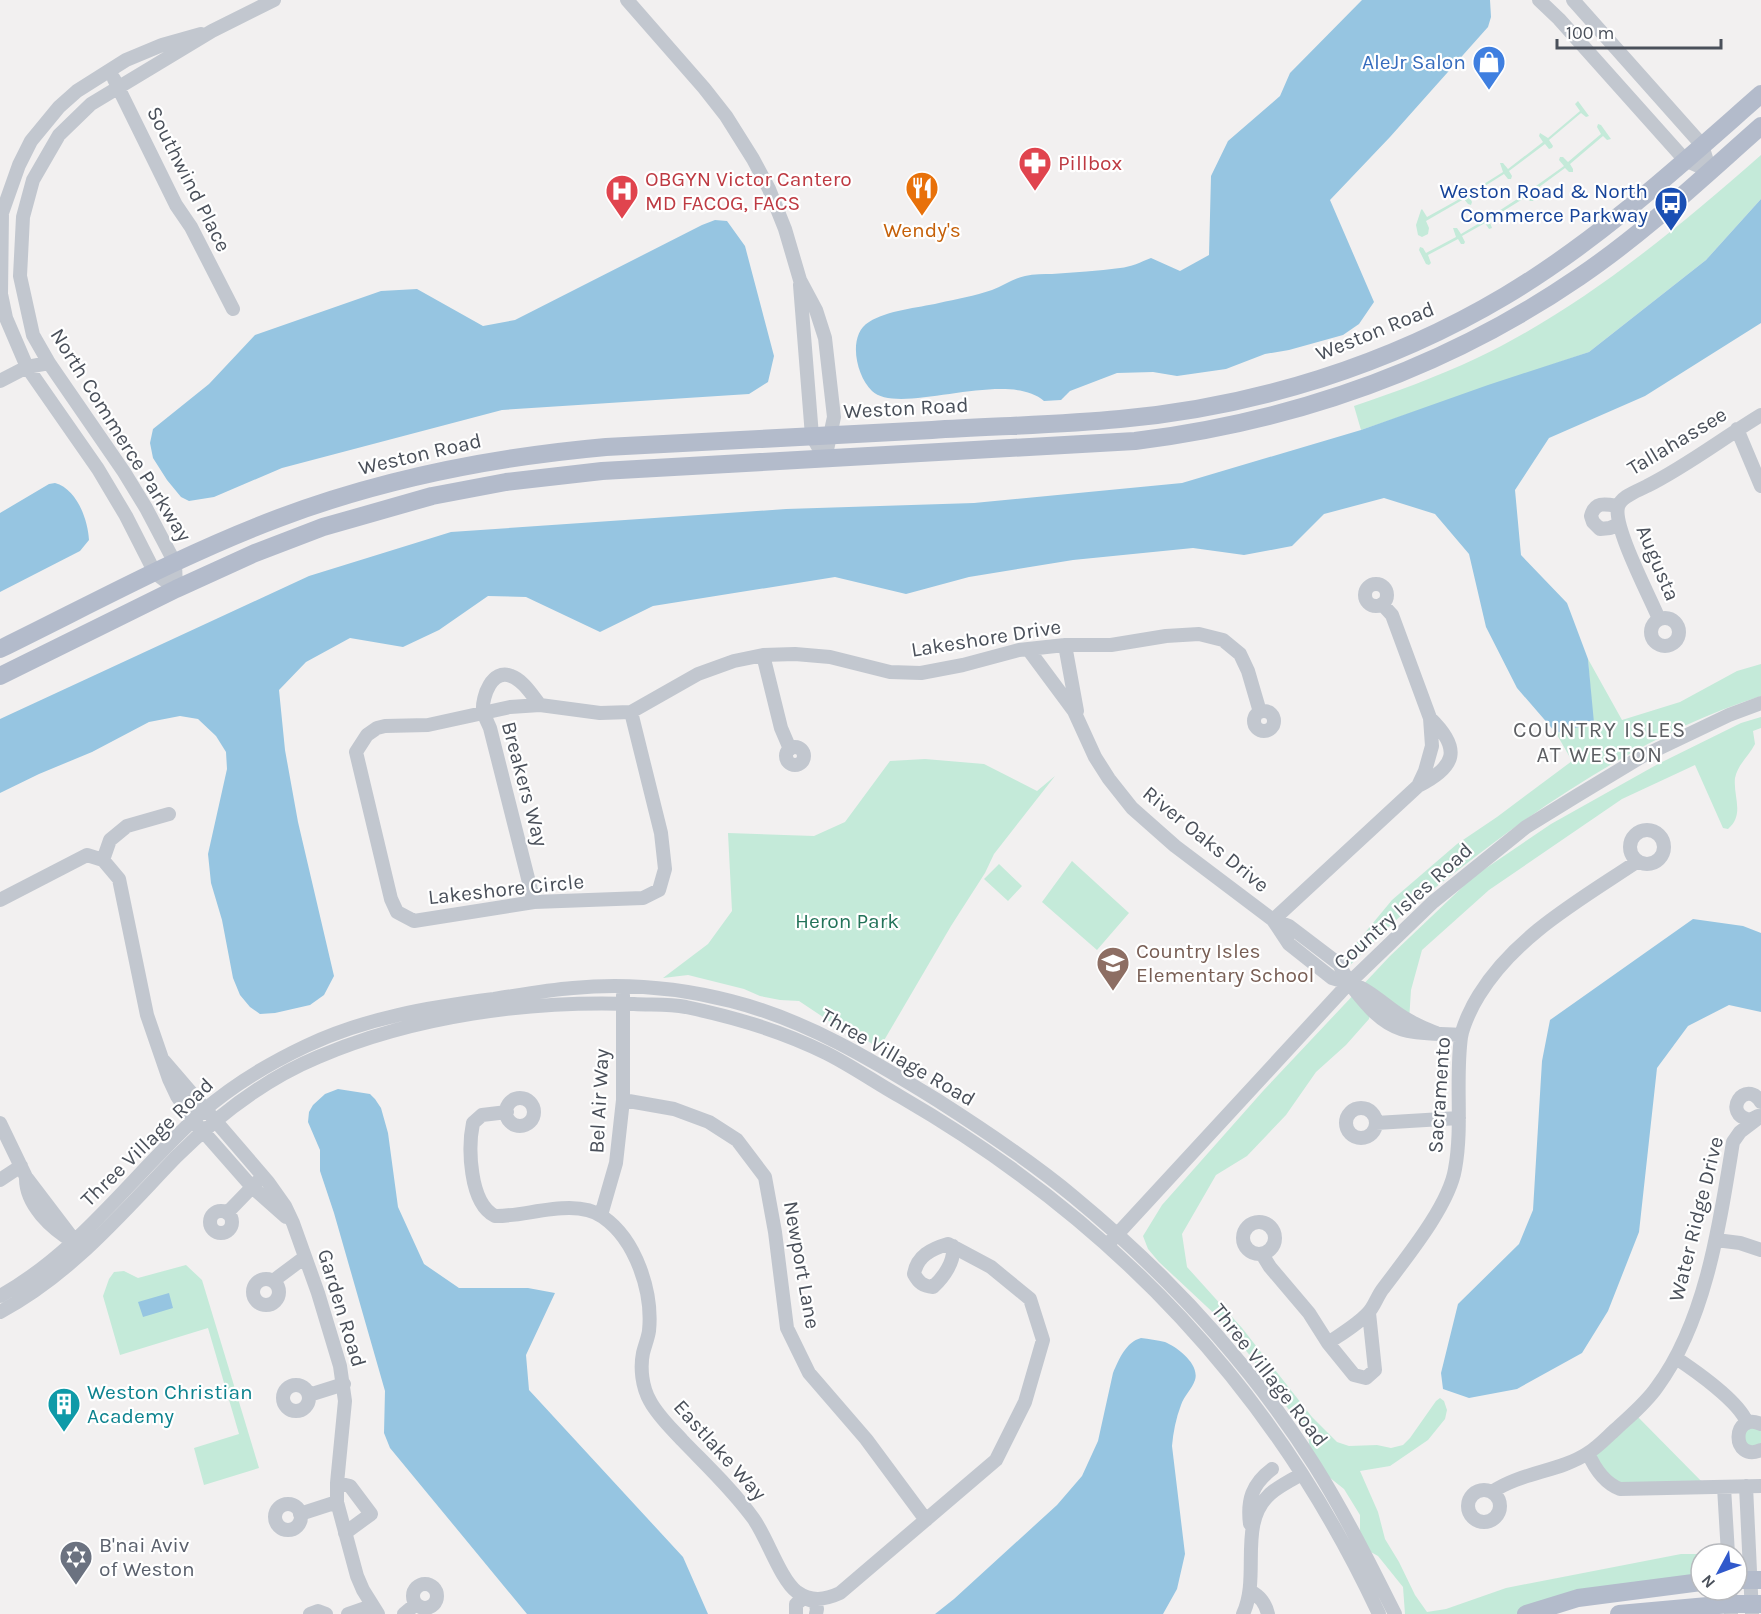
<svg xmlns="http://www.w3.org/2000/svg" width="1761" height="1614" font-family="Karla,sans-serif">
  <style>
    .green { fill: #c4ead9 }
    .water { fill: #96c5e1 }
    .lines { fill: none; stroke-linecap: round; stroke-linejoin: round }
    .minor { stroke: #c2c7cf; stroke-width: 14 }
    .major { stroke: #b3bbcb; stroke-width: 18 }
    .labels { text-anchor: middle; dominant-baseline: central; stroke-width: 4.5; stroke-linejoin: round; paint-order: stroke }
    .shop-label { font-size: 21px; fill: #366cbe; stroke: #fff; text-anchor: end }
    .health-label { font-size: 21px; fill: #be3a42; stroke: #fff; text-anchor: start }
    .street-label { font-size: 21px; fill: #4a505a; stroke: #fff }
    .transit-label { font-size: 21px; fill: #164399; stroke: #fff; text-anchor: end }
    .food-label { font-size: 21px; fill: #c56008; stroke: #fff }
    .park-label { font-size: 21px; fill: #237359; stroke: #fff }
    .education-label { font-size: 21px; fill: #785e54; stroke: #fff; text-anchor: start }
    .culture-label { font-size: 21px; fill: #0d838f; stroke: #fff; text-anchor: start }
    .worship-label { font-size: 21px; fill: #5b616d; stroke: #fff; text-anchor: start }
    .neighbourhood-label { font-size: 22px; letter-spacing: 1.5px; fill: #5d5f63; stroke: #fff }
  </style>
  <rect width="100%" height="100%" fill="#f2f0f0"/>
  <path class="green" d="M1578,101l11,15 -3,1 -5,-4 -32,27 4,6 -1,2 -3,1 -4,-5 -36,27 3,5 -1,3h-3l-4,-5 -35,22 3,6 -1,3 -3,-1 -4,-5 -38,22 3,7 -1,6 -6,3 -4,-2 -2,-10 5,-15 1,-1 5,8 36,-20 -4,-7 1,-2 4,1 4,5 35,-22 -3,-9h3l5,6 35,-27 -4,-6 1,-3 8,5 32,-27 -5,-7z
    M1598,124l3,1 10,14 -4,1 -4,-4 -33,28 3,5v3h-4l-4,-4 -34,25 3,6 -1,2h-3l-4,-4 -37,23 3,8 -3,1 -4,-6 -23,13 3,6 -1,2h-3l-3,-5 -30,16 3,8 -2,2 -3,-1 -7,-14 1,-3 3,1 3,5 30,-16 -3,-9h4l4,6 22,-13 -3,-7 1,-3 7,7 37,-24 -4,-6 1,-3h3l4,6 35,-25 -5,-6 1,-3h3l5,5 33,-28 -4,-7z
    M1761,155v44l-55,61 -117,92 -228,78 -7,-24c41,-14 83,-29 123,-48 103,-49 199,-128 284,-203z
    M1588,659l34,61 58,-18 57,-31 24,-7v32c-107,34 -211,102 -299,171 -18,14 -36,27 -54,42 -22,20 -43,42 -65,63l-4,-8 53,-64 65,-56 40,-27 75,-56 -16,-28 37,-10z
    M1761,717v11l-8,3 2,13c-6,12 -17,20 -20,34 -2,18 10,37 -7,51l-5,-1 -28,-63 -73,34 -133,91 -67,60 -11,40 -2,31 5,8 -43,-20 -2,10 -23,26 -30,27 -30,43 -39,41 -31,19 -34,59 5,33 55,61 70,89 25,25 12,4 28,-1 14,3 12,-3 7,-7 26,-37 4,-3 4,3 3,9 -2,9 -17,21 -38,26 -30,5 18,41 7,27 14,23 16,33 12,17 19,-3 60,-21 175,-34h26h-6v21l-183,39h-113l-2,-27 -25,-31 -9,-5 -9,-17v-19l-16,-26 -15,-12 -19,-23 -2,-22 -6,-4 -50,-70 -31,-38 -62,-58 -11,-13 -5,-13 19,-31 101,-114 127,-135 83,-79 78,-53 107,-60 83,-41z
    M925,759l59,5 53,27 18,-15 -61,78 -9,19 -34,53 -72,123 -29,-21 -12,-1 -39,-26 -19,-1 -20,-4 -16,-7 -56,-14 -25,3 45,-34 24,-33 -4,-78 86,3 31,-14 45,-61z
    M1072,861l57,52 -32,37 -55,-48z
    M999,864l23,22 -14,15 -24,-22z
    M186,1265l16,15 57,188 -55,17 -10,-37 45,-14 -31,-106 -88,27 -17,-59 6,-17 5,-7 10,-1 14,7z
    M1634,1413l74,75 -88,1 -32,-36z
    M1761,1424v26l-7,3 -16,-20z"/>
  <path class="water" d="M1362,0h128l1,17 -3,10 -98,110 -60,63 44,102 -15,22 -16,11 -54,15 -24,4 -39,15 -49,7 -24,-4 -36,1 -47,18 -9,9 -17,1c-37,-33 -145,16 -172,-10 -16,-15 -25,-56 -3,-69 19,-12 48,-14 70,-19 17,-4 36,-7 53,-13 11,-4 22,-12 33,-14 9,-2 19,-2 27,-2 23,-2 46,-3 68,-6 11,-1 21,-6 31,-10l29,13 29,-16 2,-79 17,-35 52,-45 10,-23z
    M1761,199v124l-116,73 -96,42 -34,52 6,65 46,48 21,56 6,64 -38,10 -39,-45 -31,-61 -17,-73 -34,-40 -51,-16 -60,16 -32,32 -48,9 -51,-7 -120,12 -104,17 -63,17 -71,-17 -182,29 -53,26 -74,-35 -38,-1 -49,34 -36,17 -53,-9 -44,24 -27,28 6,60 13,72 36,154 -10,19 -14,10 -35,8 -15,1 -10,-7 -10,-12 -7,-17 -11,-58 -11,-37 -3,-29 19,-85 -1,-17 -10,-16 -18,-17 -18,-3 -31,6 -57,30 -53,22 -39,19v-74l309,-143 142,-44 335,-23 188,-6 208,-20 179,-53 127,-45 101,-33 117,-92z
    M715,220l12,1 18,25 29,110 -6,26 -19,12 -247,16 -220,58 -68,29 -25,4 -8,-4 -14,-17 -14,-22 -3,-15 3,-14 56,-45 46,-49 126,-44 36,-2 66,37 32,-6 187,-95z
    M55,483c22,6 33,37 34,57l-9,11 -80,41v-79l49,-29z
    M1693,919l50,7 18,7v79l-32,-7 -41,21 -31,42 -18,164 -31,79 -26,42 -65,36 -48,9 -26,-9 -2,-16 17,-69 61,-60 14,-34 9,-149 8,-41z
    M338,1089l32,5 5,5 6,9 7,25 10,74 26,57 35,24h69l27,5 -29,62 3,35 154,167 25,57h-181l-137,-166 -6,-15 1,-42 -51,-178 -14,-42v-21l-12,-28 1,-10 4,-7 12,-11z
    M169,1293l4,15 -30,9 -5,-15z
    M1141,1338c8,1 16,2 24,4 12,5 35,22 30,38 -3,9 -11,16 -14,25 -5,13 -8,28 -9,41l13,108 -8,35 -14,25h-228l19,-15 103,-94 25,-29 16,-35 15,-68c6,-14 13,-31 28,-35z"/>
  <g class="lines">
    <path class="minor" d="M627,0l77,88 22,28 27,43 16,30 16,40 15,51 16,30 9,28 9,79 -9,42
      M1539,0l20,19 126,141 25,11
      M1573,0l129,145 8,26
      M114,79l62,126 15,22 42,82
      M800,285l12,151 13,23
      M0,381l27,-14 22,-4
      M1737,429l24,57
      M1618,506c-12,-2 -23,-5 -27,10l2,6 7,7 10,-1 9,-4
      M1365 595a11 11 0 1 1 22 0a11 11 0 1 1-22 0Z
      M176,589l-1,-26 -29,-55 -22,-36 -75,-109 -16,-28 -13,-59 3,-59 10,-37 26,-45 32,-31 121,-73 62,-31
      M176,589l-21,-16 -29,-57 -28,-47 -71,-102 -21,-49 -5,-24 1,-81 17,-48 12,-24 28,-34 18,-16 49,-31 36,-15 39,-11
      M1651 632a14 14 0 1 1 28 0a14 14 0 1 1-28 0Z
      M1659,619c-9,-22 -46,-92 -41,-112 3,-11 20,-16 29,-21 40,-20 76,-48 114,-71
      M1065,645l12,66
      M1028,649l46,62 21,46 14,22 23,29 43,38 98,74 16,6 50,38 10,19 -17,-5 -43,-34 -16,-24
      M763,655l18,73 9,21
      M1254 721a10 10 0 1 1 20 0a10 10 0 1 1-20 0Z
      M631,712l30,121 4,36 -6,21 -16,8 -109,4 -120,19 -17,-9 -6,-13 -35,-147 11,-17 10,-7 8,-2 43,-1 82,-18 30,-2 60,8 31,-1 67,-38 36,-13 29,-6 32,-1 35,3 60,15 31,1 42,-8 56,-15 46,-5h46l55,-9 33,-2 24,6 17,14 8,17 12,41
      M786 756a9 9 0 1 1 18 0a9 9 0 1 1-18 0Z
      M1418,786c38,-19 44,-37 12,-68
      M1630 847a17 17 0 1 1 34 0a17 17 0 1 1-34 0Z
      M103,860l7,-20 17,-14 42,-12
      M0,900l87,-45 16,5 16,19 28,136 22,64 8,17 17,25 58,66 34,30
      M534,902l-44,-174c-2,-5 -6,-12 -7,-18 -1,-13 9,-42 28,-34 12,4 21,19 29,29
      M1273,920l145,-134 7,-15 7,-25 -2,-28 -38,-103 -10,-11
      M1436,1033c-9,-4 -18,-7 -26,-12 -22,-11 -37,-31 -61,-38 14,17 29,39 52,46 18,6 40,4 60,6
      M164,1061l104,121 17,24 8,17 25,70 22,73 5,35 -8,82v19l20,74 6,14 15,24
      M506 1112a14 14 0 1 1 28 0a14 14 0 1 1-28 0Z
      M623,1100l51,9 35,13 28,18 28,37 10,55 12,96 22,45 57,66 60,81
      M1346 1123a15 15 0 1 1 30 0a15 15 0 1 1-30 0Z
      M507,1112l-25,3 -9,8c-5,24 -4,80 22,93 31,1 80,-19 108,1 33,23 50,75 46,114 -1,7 -4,14 -6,22 -3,15 -1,34 7,48 8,15 21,27 32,39 24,25 50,49 71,78 14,19 27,61 44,74 14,10 28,8 43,1l156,-133 29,-58 18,-62 -13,-41 -39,-32 -43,-23c-17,5 -31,12 -34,30 5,9 9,12 19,13 11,-10 22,-26 20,-41
      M1758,1116l-8,4c-29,-6 -5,-42 11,-18
      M0,1123l26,54
      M1376,1123l83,-5
      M0,1180l21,-14
      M210 1222a11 11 0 1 1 22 0a11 11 0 1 1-22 0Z
      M227,1213l30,-31
      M601,1215l15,-52 7,-63v-105
      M1243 1238a16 16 0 1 1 32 0a16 16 0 1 1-32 0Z
      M1716,1240l24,3 21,7
      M1111,1241l238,-258 84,-81 93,-75 52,-32 63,-38 88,-42 32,-12
      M74,1242c-22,-13 -49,-37 -48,-65l54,71
      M1262,1254l8,13 39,46 19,30c13,-9 29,-18 40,-30 6,-6 9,-16 14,-23 23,-31 67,-84 73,-121 8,-43 0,-88 6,-132 2,-12 11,-31 18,-42 37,-60 101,-95 159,-134
      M253 1292a13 13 0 1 1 26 0a13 13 0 1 1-26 0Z
      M273,1281l32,-24
      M0,1296c81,-45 134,-123 202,-184 30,-26 68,-49 104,-66 59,-28 124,-39 188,-47 26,-4 53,-9 79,-11 52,-5 107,0 158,13 75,19 141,59 206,99 47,30 94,61 137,97 92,76 177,168 241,269 30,48 55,98 80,148
      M0,1312c71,-38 121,-98 176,-155 40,-40 89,-78 142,-100 96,-41 211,-57 316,-53 17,1 35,0 52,3 48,10 96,24 140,46 26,13 50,30 75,44 214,124 373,292 478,517
      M1328,1343l26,32 12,3 9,-8 -6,-57
      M1676,1358c18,12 64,44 71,65
      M283 1398a13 13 0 1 1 26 0a13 13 0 1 1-26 0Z
      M309,1395l35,-11
      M1761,1424c-30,-13 -30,39 0,26
      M1588,1453c7,16 16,30 32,36l141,-3
      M337,1483l13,3 21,28 -26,19
      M1746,1486l6,128
      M1724,1487l4,67
      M1468 1506a16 16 0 1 1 32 0a16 16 0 1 1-32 0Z
      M1492,1492c29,-20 67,-20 96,-39 10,-6 19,-16 28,-24 14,-13 30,-26 41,-42 49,-66 63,-165 76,-245l7,-10 21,-16
      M275 1517a13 13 0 1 1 26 0a13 13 0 1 1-26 0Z
      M300,1514l37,-12
      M1250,1524c-3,-24 2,-40 22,-55
      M413 1596a12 12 0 1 1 24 0a12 12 0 1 1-24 0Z
      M1730,1590l1,24
      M1250,1591c11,6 15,12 18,23
      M310,1614l8,-3 8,3
      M348,1614l23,-8
      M404,1614l12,-10
      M796,1614v-10l8,-6 11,4 2,7 -1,5
      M1243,1614c18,-38 -6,-90 27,-120 9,-8 21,-14 32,-20"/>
    <path class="major" d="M0,649c92,-45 183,-95 279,-131 106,-40 215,-61 327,-71 109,-6 218,-12 326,-17 63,-4 126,-5 188,-11 135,-12 269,-54 385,-123 94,-56 174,-130 256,-202
      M0,676l176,-87 79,-36 68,-26 109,-31 74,-14 96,-11 533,-30c160,-20 311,-73 444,-164 65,-44 123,-99 182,-151
      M1737,1580h24
      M1526,1614l52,-16 123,-16
      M1619,1614l111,-10h31"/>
  </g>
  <defs>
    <g id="shop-pin" transform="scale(1.725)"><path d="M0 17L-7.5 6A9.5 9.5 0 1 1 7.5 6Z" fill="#3f7fe0" stroke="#fff"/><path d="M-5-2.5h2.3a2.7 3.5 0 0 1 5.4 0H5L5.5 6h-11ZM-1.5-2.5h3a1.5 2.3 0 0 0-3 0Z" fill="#fff"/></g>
    <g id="pharmacy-pin" transform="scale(1.725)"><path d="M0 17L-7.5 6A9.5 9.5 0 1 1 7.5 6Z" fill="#e0444e" stroke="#fff"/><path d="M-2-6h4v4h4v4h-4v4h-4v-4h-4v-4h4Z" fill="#fff"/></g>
    <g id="restaurant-pin" transform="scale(1.725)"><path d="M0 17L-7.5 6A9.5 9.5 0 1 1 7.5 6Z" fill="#e8710a" stroke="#fff"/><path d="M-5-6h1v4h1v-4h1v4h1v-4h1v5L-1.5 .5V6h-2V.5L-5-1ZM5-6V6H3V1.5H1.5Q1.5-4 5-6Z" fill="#fff"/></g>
    <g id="hospital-pin" transform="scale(1.725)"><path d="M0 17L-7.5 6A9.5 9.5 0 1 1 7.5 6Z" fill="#e0444e" stroke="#fff"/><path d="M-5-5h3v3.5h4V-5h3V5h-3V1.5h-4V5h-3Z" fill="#fff"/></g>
    <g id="bus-pin" transform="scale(1.725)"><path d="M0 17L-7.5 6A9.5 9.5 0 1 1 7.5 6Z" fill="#1a4fb4" stroke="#fff"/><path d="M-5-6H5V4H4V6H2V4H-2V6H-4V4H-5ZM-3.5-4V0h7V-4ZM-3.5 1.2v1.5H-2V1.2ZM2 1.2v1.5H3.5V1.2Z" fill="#fff"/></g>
    <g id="school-pin" transform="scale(1.725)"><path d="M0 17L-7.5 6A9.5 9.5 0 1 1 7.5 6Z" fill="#8d6e63" stroke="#fff"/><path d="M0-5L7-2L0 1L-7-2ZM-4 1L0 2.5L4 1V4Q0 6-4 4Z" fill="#fff"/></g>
    <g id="building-pin" transform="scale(1.725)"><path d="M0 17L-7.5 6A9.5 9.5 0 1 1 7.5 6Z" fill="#0f9aa8" stroke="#fff"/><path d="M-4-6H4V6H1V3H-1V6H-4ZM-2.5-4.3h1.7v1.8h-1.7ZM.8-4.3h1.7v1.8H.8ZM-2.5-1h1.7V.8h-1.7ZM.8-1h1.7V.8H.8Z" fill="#fff"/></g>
    <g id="synagogue-pin" transform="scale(1.725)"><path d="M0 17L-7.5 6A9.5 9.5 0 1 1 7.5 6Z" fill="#6b7280" stroke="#fff"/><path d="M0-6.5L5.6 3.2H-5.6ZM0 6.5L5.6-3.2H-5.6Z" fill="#fff"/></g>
  </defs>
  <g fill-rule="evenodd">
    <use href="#shop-pin" x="1489" y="62"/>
    <use href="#pharmacy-pin" x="1035" y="163"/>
    <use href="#restaurant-pin" x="922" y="188"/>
    <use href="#hospital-pin" x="622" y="191"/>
    <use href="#bus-pin" x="1671" y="203"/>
    <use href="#school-pin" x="1113" y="963"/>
    <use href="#building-pin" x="64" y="1404"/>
    <use href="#synagogue-pin" x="76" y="1557"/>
  </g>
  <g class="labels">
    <g class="shop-label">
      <text x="1466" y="62">AleJr Salon</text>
    </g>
    <g class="health-label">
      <text x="1058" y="163">Pillbox</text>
      <text x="645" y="179">OBGYN Victor Cantero<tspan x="645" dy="24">MD FACOG, FACS</tspan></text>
    </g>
    <g class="street-label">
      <text transform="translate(189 179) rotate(63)">Southwind Place</text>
      <text transform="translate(1375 331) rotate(-22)">Weston Road</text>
      <text transform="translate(906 408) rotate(-3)">Weston Road</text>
      <text transform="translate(121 435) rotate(58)">North Commerce Parkway</text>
      <text transform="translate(1677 441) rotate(-31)">Tallahassee</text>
      <text transform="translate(420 454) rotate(-13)">Weston Road</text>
      <text transform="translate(1658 563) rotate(67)">Augusta</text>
      <text transform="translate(986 638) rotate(-9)">Lakeshore Drive</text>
      <text transform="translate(525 784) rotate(75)">Breakers Way</text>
      <text transform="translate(1206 839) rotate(39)">River Oaks Drive</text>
      <text transform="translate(506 889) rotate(-6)">Lakeshore Circle</text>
      <text transform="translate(1403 906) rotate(-42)">Country Isles Road</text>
      <text transform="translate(898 1057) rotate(30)">Three Village Road</text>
      <text transform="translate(1439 1095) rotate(-86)">Sacramento</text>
      <text transform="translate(599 1101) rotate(-87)">Bel Air Way</text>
      <text transform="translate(147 1142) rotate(-44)">Three Village Road</text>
      <text transform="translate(1696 1219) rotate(-76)">Water Ridge Drive</text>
      <text transform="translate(802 1265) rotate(80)">Newport Lane</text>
      <text transform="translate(342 1308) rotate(73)">Garden Road</text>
      <text transform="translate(1270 1375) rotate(52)">Three Village Road</text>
      <text transform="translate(720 1450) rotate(48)">Eastlake Way</text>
    </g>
    <g class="transit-label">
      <text x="1648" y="191">Weston Road &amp; North<tspan x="1648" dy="24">Commerce Parkway</tspan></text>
    </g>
    <g class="food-label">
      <text x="922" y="230">Wendy's</text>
    </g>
    <g class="park-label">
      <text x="847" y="921">Heron Park</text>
    </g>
    <g class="education-label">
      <text x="1136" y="951">Country Isles<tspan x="1136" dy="24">Elementary School</tspan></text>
    </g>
    <g class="culture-label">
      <text x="87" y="1392">Weston Christian<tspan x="87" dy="24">Academy</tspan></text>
    </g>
    <g class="worship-label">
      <text x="99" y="1545">B'nai Aviv<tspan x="99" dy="24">of Weston</tspan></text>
    </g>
    <g class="neighbourhood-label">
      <text x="1600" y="730">COUNTRY ISLES<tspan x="1600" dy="25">AT WESTON</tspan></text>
    </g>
  </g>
  <g transform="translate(1719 1572) rotate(229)"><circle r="28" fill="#ffffff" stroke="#b7b9bd" stroke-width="1.5"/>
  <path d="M0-4.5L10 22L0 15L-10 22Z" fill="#3059cb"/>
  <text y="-9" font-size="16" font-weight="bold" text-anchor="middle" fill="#4a505a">N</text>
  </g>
  <path d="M1557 39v9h164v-9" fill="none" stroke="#4a505a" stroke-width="3"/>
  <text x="1566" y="39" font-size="18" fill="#4a505a" stroke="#ffffff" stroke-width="4.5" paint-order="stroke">100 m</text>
</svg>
